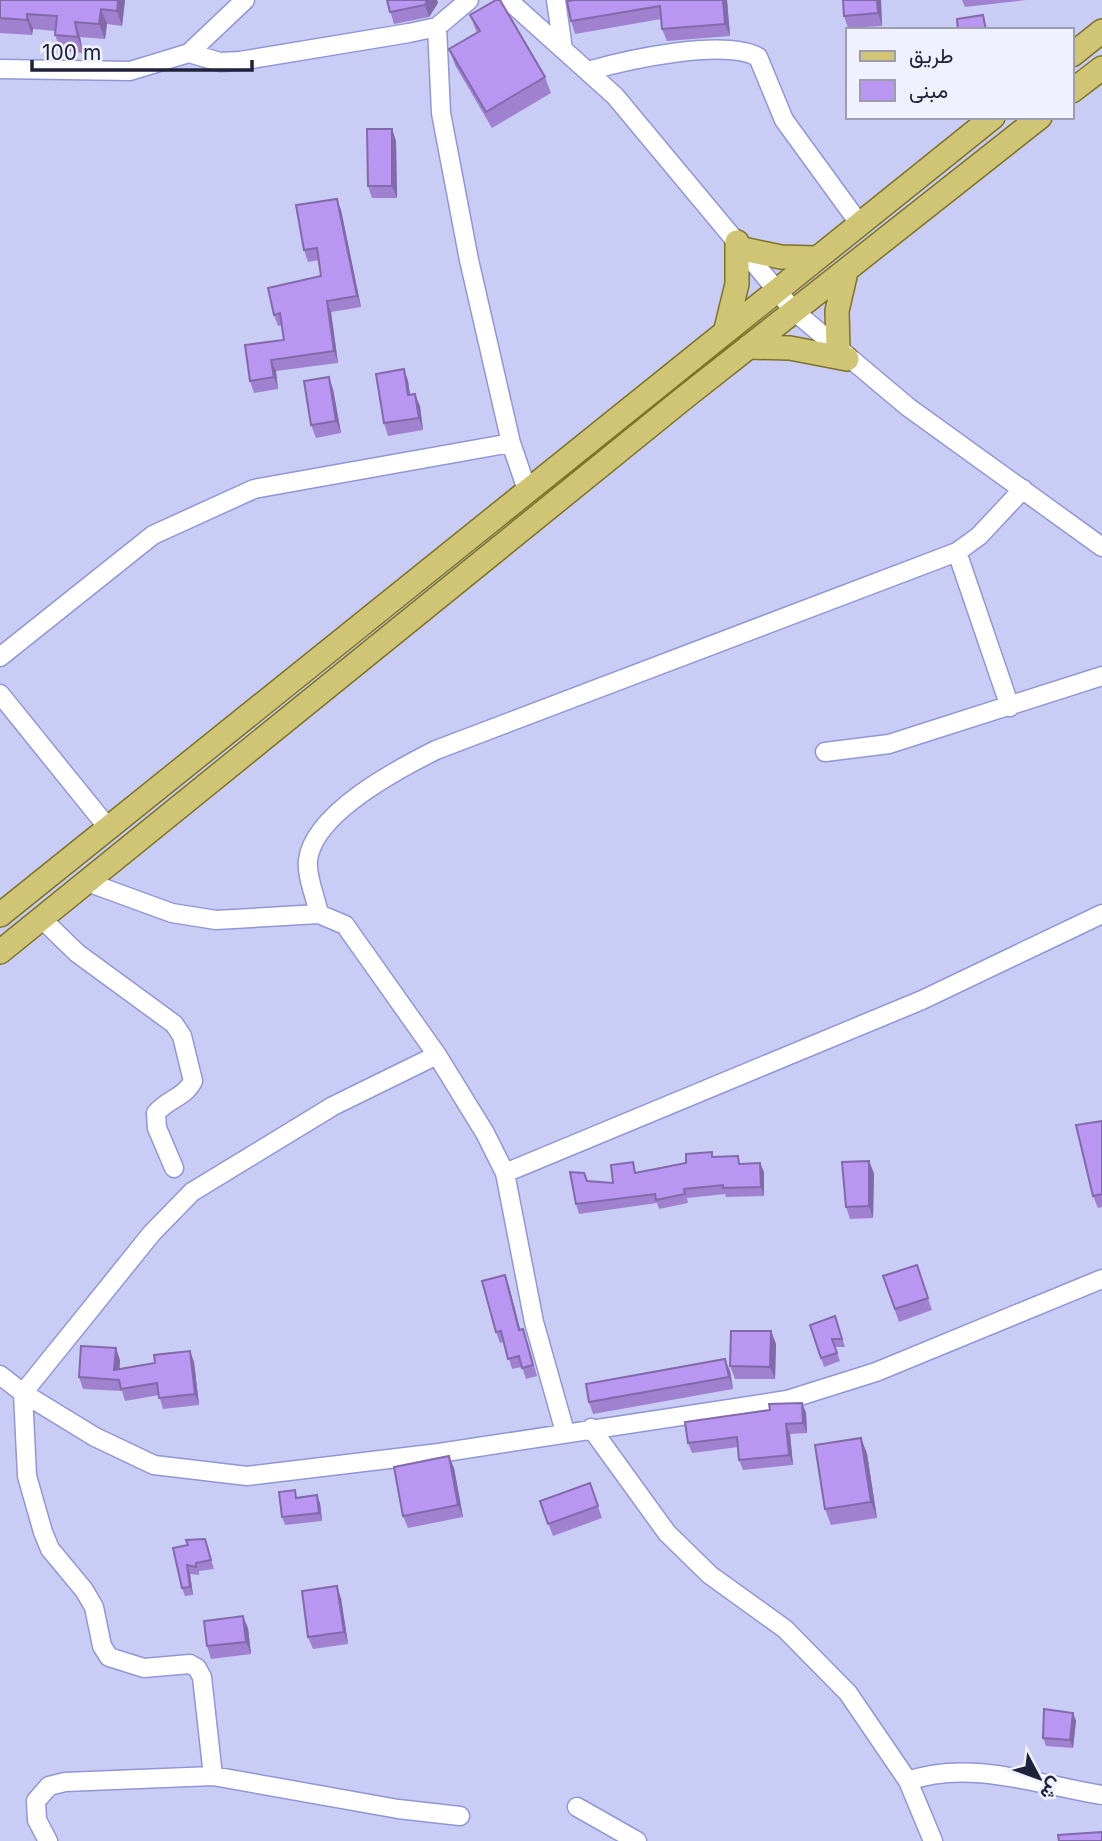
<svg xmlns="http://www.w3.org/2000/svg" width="1102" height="1841" font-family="Inter,Vazirmatn,sans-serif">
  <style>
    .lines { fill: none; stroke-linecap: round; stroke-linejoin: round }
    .minor-casing { stroke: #9196d6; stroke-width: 21 }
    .major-casing { stroke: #7e7325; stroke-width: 26 }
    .minor { stroke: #fff; stroke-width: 18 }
    .major { stroke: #d0c575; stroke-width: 23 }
    .wall { fill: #9f81d0 }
    .shaded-wall { fill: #8269a9 }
    .building { fill: #b996f2; stroke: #8269a9; stroke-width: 2 }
  </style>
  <rect width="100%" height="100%" fill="#c9cdf6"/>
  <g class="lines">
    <g class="minor-casing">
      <path id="minor" d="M508,0l107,96 179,215 114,96 194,140
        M556,0l7,49
        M437,27l4,86 28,147 42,183 16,47
        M189,53l31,9 20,-1 169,-28 28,-6 32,-27
        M0,69l130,2 59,-18 56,-53
        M588,71c38,-11 136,-33 170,-14l26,63 75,103
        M957,552l53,155
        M0,657l153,-122 101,-46 257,-46
        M0,694l109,135
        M825,752l64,-8 213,-68
        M87,882l85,31 44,7 103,-6 26,11 92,130 48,78 20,40 29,149 31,110
        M319,914c-3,-16 -13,-38 -11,-54 6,-47 90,-91 128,-110l521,-198 22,-16 44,-47
        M42,919l35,34 97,71 8,12 11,45c-8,16 -25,18 -37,32l1,15 17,40
        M505,1173l417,-173 180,-86
        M0,1375l23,18 72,44 59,28 93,11 192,-23 348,-53 89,-28 226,-93
        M591,1428l76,105 43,42 75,54 63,64 60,88 25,60
        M213,1776l-11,-99 -5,-9 -7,-4 -46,4 -35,-11 -7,-11 -8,-39 -10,-17 -34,-41 -7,-17 -16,-56 -4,-83 129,-160 40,-41 141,-86 104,-51
        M908,1781c61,-22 132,4 194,14
        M577,1807l60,34
        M48,1841l-11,-21 -1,-19 13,-15 16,-4 148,-6 185,33 62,7"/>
    </g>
    <g class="major-casing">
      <path id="major" d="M1072,55l30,-24
        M1072,91l30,-23
        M743,249l38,8 34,1
        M726,329l11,-45v-42
        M748,347l42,1 57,11
        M838,350l-1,-39 9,-39
        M0,915l993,-798
        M0,952l684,-554 356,-281"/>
    </g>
    <use href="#minor" class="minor"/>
    <use href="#major" class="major"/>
  </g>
  <path class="wall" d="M0,0h125l-3,26 -15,-2 -2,15 -25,-2 3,16 -22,-2 -6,-16v-4l-22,-2 -1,6 -32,-2z
    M387,0h50l1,3 -9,14 -35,7z
    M575,0h152l3,36 -63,5 -5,-12 -1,-10 -86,15 -4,-13z
    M843,0h38l1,26 -34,2 -4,-12z
    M962,0h64l-61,7z
    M470,15l75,62 6,16 -59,35 -37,-63 -6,-16 28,-16z
    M392,129l4,12 1,57h-25l-4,-12z
    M341,210l20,97 -30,5 7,51 -62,8 2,18 -24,4 -4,-12 34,-41 -2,-15 -4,1 -4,-11 47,-39 -2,-16 -11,2 -4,-12z
    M404,369l4,12 2,14 10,11 3,24 -35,6 -4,-13z
    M333,389l8,44 -25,5 -5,-13z
    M1102,1121v86l-4,1 -5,-12z
    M713,1157l28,6 23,9v24l-38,1 -1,-3 -38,4 1,5 -29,6 -2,-6 -78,11 -3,-10 11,-23 26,2 24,-10z
    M874,1173l-1,45 -23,1 -4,-12z
    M917,1265l15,45 -33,12 -16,-46z
    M505,1275l15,55 7,10 10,36 -11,3 -4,-12 -10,2 -8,-27 -4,1 -4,-11z
    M835,1316l10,31h-10l5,14 -16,6 -14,-42z
    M771,1331l5,13 -1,35h-40l-5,-13z
    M120,1360l-1,9 75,-7 5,43 -36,4 -4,-14 -34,6 -3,-10 -39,-2 -4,-12z
    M730,1371l3,18 -140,25 -4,-12z
    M802,1403l4,10 1,20 -17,1 3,31 -50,5 -4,-10 -1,-13 -46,6 -4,-10 82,-33z
    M861,1438l6,16 10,64 -46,7 -6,-16z
    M454,1468l9,49 -55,11 -5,-12z
    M590,1483l12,35 -49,18 -13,-35z
    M298,1497l22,6 2,18 -37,4 -3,-8z
    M205,1539l9,30 -15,2v4l-9,-1 3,21 -8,1 -3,-8 6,-43z
    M341,1598l7,46 -35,5 -5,-12z
    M248,1628l3,26 -40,5 -4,-13z
    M1073,1713l3,8 -3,27 -27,-2 -3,-8z"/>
  <path class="shaded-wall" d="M118,0h7l-3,26 -5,-15z
    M427,0h10l1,3 -9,14 -4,-12z
    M723,0h4l3,36 -5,-12z
    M877,0h4l1,26 -4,-13z
    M101,9l6,15 -2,15 -6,-15z
    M27,14l6,15 -1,6 -5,-15z
    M75,22l5,15 3,16 -5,-16z
    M392,129l4,12 1,57 -5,-12z
    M337,199l4,11 20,97 -4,-11z
    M327,301l4,11 7,51 -4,-12z
    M271,360l5,11 2,18 -4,-12z
    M404,369l4,12 4,27 -4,-13z
    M329,377l4,12 8,44 -5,-12z
    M415,394l5,12 3,24 -4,-12z
    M869,1161l5,12 -1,45 -4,-12z
    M760,1163l4,9v24l-3,-9z
    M505,1275l4,11 14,54 -4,-10z
    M771,1331l5,13 -1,35 -5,-12z
    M116,1348l4,12 -1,20 -5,-10z
    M190,1351l4,11 5,43 -4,-11z
    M725,1359l5,12 3,18 -4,-12z
    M802,1403l4,10 1,20 -4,-10z
    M786,1424l4,10 3,31 -4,-10z
    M861,1438l6,16 10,64 -6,-16z
    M449,1456l5,12 9,49 -5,-12z
    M317,1495l3,8 2,18 -3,-8z
    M187,1565l3,9 3,21 -3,-8z
    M337,1586l4,12 7,46 -4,-12z
    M243,1616l5,12 3,26 -5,-12z
    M1073,1713l3,8 -3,27 -3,-8z"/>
  <path class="building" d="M0,0h118l-1,11 -16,-2 -2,15 -24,-2 3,15 -23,-2 2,-19 -30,-2v6l-27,-2z
    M387,0h40l-2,5 -35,7z
    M496,0h4l45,77 -59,35 -37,-63 31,-18 -10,-16z
    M575,0h148l2,24 -63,5 -2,-23 -89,15 -4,-20z
    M843,0h34l1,13 -34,3z
    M983,15l3,15h-28l-1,-11z
    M367,129h25v57h-24z
    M337,199l20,97 -30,5 7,50 -63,9 3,17 -24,4 -5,-36 39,-5 -4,-27 -6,2 -6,-27 53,-12 -4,-28 -13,2 -8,-45z
    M404,369l4,26 7,-1 4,24 -35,5 -8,-49z
    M329,377l7,44 -25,4 -7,-44z
    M1102,1121v73l-9,2 -17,-71z
    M712,1152v5l26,-1 1,8 21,-1 1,24 -38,1v-3l-39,4 1,5 -29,6 -1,-6 -79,10 -6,-32 14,1 3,8 26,2 -2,-18 22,-3 2,11 51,-10v-9z
    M869,1161v45l-23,1 -4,-45z
    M917,1265l11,33 -33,11 -12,-33z
    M505,1275l14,55 4,-1 10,36 -11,3 -3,-12 -11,3 -7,-28 -5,1 -14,-51z
    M835,1316l7,23h-10l5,14 -16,5 -11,-33z
    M731,1331h40l-1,36 -40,-1z
    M81,1346l35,2 -2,22 41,-7 -1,-8 36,-4 5,43 -36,4 -2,-15 -36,6 -2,-9 -40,-3z
    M725,1359l4,18 -140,25 -3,-18z
    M802,1403l1,20 -17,1 3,31 -50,5 -2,-23 -49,6 -3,-21 85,-12 -1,-6z
    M861,1438l10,64 -46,7 -10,-64z
    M449,1456l9,49 -55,11 -9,-49z
    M590,1483l8,23 -50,18 -8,-23z
    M295,1490l1,8 21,-3 2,18 -37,4 -3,-25z
    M205,1539l6,21 -15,3v4l-9,-2 3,22 -8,1 -9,-40 15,-3 -2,-5z
    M337,1586l7,46 -36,5 -6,-46z
    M243,1616l3,26 -39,4 -3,-25z
    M1044,1709l29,4 -3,27 -27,-2z
    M1102,1832v9h-43l-1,-6z"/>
  <rect x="846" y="28" width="228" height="91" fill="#eff1fe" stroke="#9c9eb0" stroke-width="2"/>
  <rect x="860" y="51" width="35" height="10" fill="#d0c575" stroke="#9c9eb0" stroke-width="2"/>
  <text x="909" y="63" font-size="21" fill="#20213a">طريق</text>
  <rect x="860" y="80" width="35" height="21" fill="#b996f2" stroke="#9c9eb0" stroke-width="2"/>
  <text x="909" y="98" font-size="21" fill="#20213a">مبنى</text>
  <g transform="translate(1039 1778) rotate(131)" stroke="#eff1fe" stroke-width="5" paint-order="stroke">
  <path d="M0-5L12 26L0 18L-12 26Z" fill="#20213a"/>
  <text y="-10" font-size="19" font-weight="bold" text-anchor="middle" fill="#20213a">ش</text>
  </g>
  <path d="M32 60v10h220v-10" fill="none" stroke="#20213a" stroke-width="3.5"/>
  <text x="42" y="60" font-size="21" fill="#20213a" stroke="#eff1fe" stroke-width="5" paint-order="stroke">100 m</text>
</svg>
